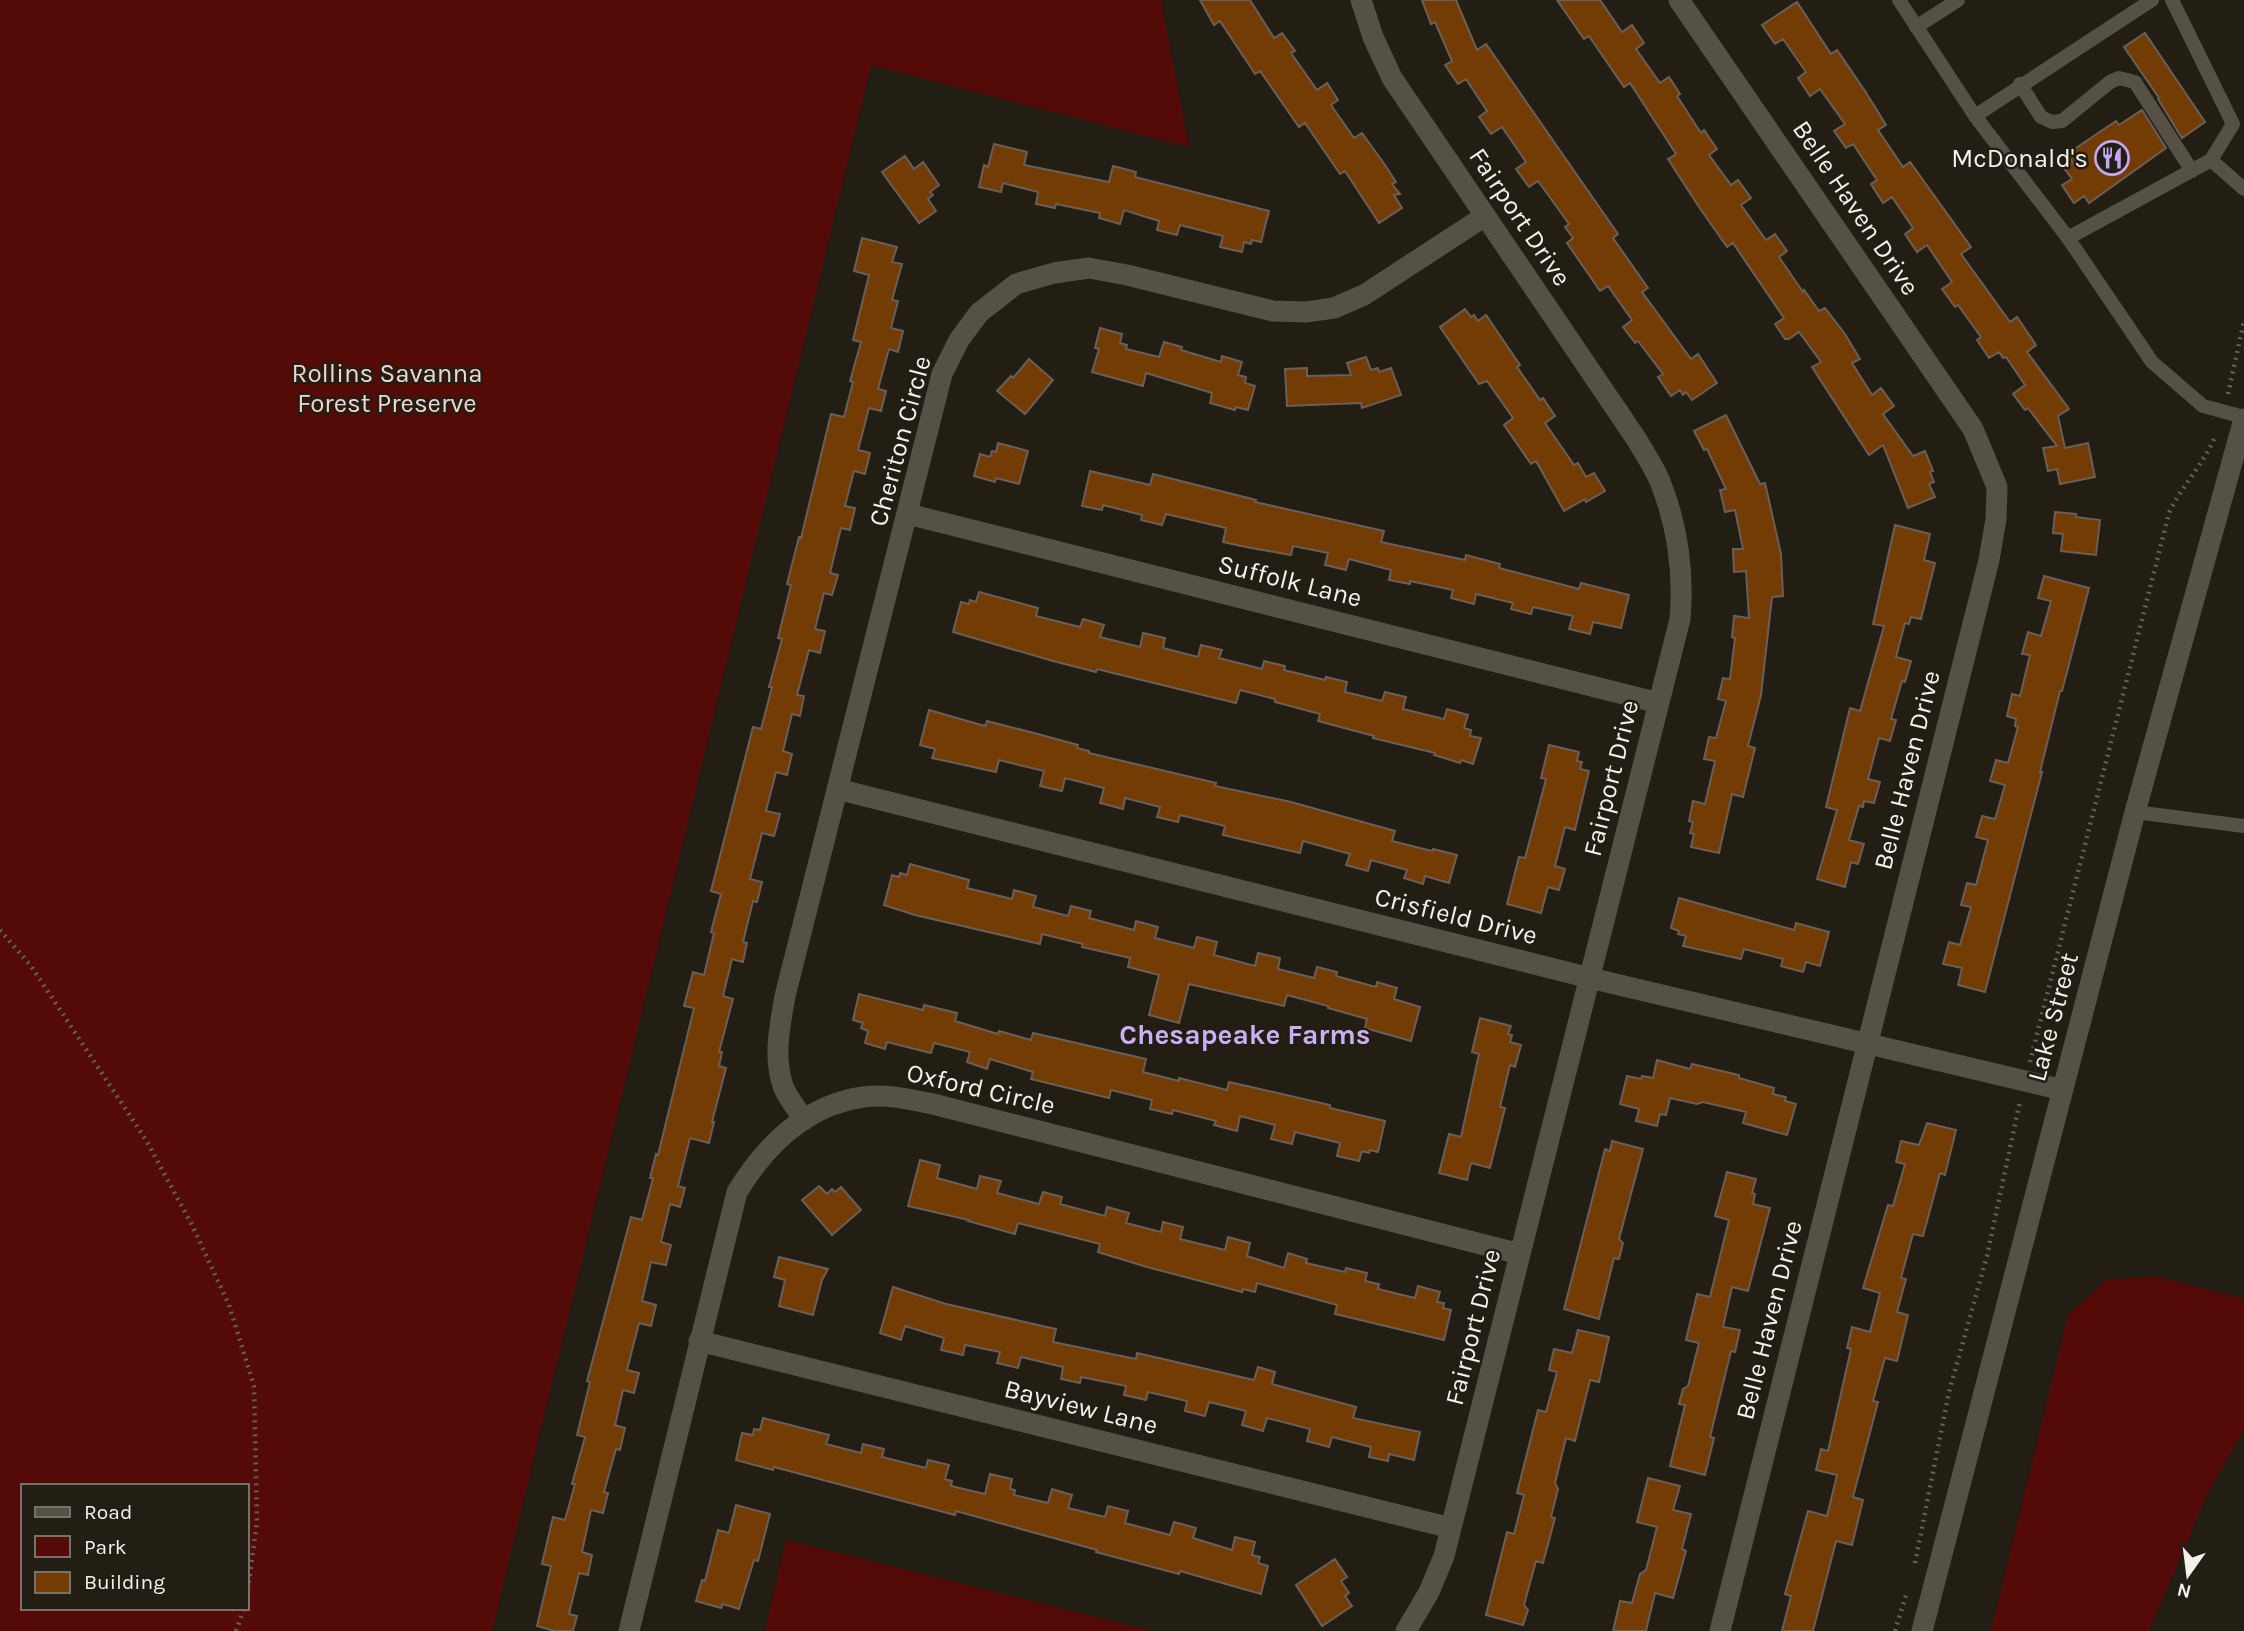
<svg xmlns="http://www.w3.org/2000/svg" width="2244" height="1631" font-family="Karla,sans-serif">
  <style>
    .green { fill: #540a07; fill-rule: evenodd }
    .building { fill: #723c04; stroke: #6a5f58; stroke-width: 2 }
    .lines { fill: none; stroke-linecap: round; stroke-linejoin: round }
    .path { stroke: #646057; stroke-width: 4.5; stroke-dasharray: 2 5; stroke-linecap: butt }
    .service { stroke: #565146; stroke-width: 14 }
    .minor { stroke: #565146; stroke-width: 21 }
    .labels { text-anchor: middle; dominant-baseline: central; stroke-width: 5; stroke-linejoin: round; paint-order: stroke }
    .poi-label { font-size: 26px; fill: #f4f1ea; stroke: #221e14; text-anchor: end }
    .street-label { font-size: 26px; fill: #f4f1ea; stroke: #221e14 }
    .park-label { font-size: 26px; fill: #efd5d0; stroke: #221e14 }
    .neighbourhood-label { font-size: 28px; font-weight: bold; fill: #c9b0f5; stroke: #221e14 }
  </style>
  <rect width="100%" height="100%" fill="#221e14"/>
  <path class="green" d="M0,0h1161l28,147 -318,-82 -379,1566h-492zM23,1486h224v122h-224z
    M2158,1277l84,21 2,4v127l-36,64 -59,138h-158l77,-316 39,-36z
    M786,1540l365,91h-386z"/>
  <path class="building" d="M1200,0h50l24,38 8,-5 13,18 -4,2 26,37 10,-7 11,17 -7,5 23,33 8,-5 23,32 11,17 -4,2 8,10 -6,1 8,13 -23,15 -34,-52 -5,3 -35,-51 -6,4 -39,-56 -5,3 -35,-53 -6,4z
    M1422,0h34l21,50 9,-6 132,190 -5,4 35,50 -6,4 49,67 7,-5 19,29 -25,17 -6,-8 -3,3 -3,-5 -9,6 -13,-19 5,-3 -25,-33 -3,2 -12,-16 9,-7 -24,-34 -8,5 -33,-48 6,-5 -8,-11 4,-3 -31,-43 -9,6 -13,-18 10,-7 -24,-35 -11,7 -12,-17 8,-6 -21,-32 -8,5 -13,-19 7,-4 -17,-39 -4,2z
    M1557,0h43l22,32 10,-7 12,18 -8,6 24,34 9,-6 11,17 -3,2 24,37 3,-3 13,19 -8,6 22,30 7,-5 13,18 -10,7 25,35 9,-6 12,17 -8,6 24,35 1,-2 15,21 6,-3 20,26 15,25 -8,4 20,32 9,-7 13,18 -11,8 30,42 12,-5 8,20 -3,1 4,10 -5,2 6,13 -27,11 -25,-63 -14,10 -57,-88 9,-5 -22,-30 -10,7h-4l-10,-15 9,-6 -51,-75 -6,4 -28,-40 -31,-48 8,-5 -46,-71 -6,4 -35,-51 -5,3z
    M1797,2l34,52 6,-4 28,41 21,34 -8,5 25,37 7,-5 61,85 -10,7 49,68 7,-5 19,28 -9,7 42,57 -11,7 7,32 23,-5 7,34 -35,7 -3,-15 -9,2 -5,-23 14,-2 -29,-38 -3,2 -12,-16 12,-9 -19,-28 -3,1 -4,-6 -10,6 -12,-18 4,-3 -23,-32 -3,2 -13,-18 10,-7 -25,-37 -10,7 -12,-18 8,-6 -21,-31 -9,6 -12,-19 6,-4 -24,-36 -7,4 -12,-17 11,-7 -25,-35 -10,7 -12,-18 8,-6 -23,-33 -8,5 -13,-19z
    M2145,33l60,89 -23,16 -24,-39 1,-1 -35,-51z
    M2142,110l24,38 -77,55 -5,-7 -10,7 -12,-18 10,-6 -8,-11 9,-5 -6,-9 49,-33 3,4z
    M994,144l33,8 -3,13 85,17 4,-16 23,6 -1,5 134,34 -8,31 -9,-2 -1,4 -7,-2 -2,10 -22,-5 3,-11 -43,-11 -3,10 -20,-5 2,-9 -35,-11 -4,14 -21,-6 1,-5 -44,-9 -1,4 -19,-4 2,-12 -35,-9 -2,9 -22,-5 5,-22 4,2z
    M905,156l9,13 9,-7 16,23 -9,7 3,3 -5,4 8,12 -17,12 -37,-51z
    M862,238l35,9 -5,15 10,2 -10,36 6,1 -7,27 12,3 -5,21 -9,-3 -11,40 8,2 -5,20 -12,-3 -11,42 12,3 -5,21 -11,-3 -9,35 10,2 -5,22 -9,-2 -11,45 8,2 -6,20 -8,-2 -9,36 10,2 -5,22 -11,-3 -12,45 7,1 -4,20 -8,-2 -9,37 9,3 -5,21 -11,-3 -10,39 14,3 -6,22 -12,-3 -12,46 12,3 -5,20 -4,-1 -10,41 4,1 -4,19 -11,-3 -9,37 10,3 -14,53h3l-3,14 7,2 -14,54h2l-5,21 -19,-5 -12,48 7,2 -5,19 -10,-3 -9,38 10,3 -5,20 -15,-3 -9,39 14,4 -5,21 -12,-3 -12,47 12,3 -5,20 -11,-3 -8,35 10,3 -5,22 -4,-1 -12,43 4,1 -5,20 -12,-3 -9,42 10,3 -4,20 -9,-2 -10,41 8,2 -4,15h-18l-18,-5 14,-60 -9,-2 11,-47 12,3 10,-36h-3l13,-47 -8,-2 13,-53 -3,-1 44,-164 11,3 11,-42h-3l6,-24 2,1 36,-147 -10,-2 9,-34 11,3 10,-42 -3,-1 10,-38 -10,-3 42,-164 8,2 11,-42h-3l13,-48 -4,-1 13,-53 -4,-1 12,-47 2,1 30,-124 13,3 9,-35 -3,-1 11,-39 -8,-2 16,-65 -15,-4z
    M1465,309l6,8 3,-2 4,6 8,-6 34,50 -3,2 23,33 3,-2 12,18 -10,7 29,42 4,-2 8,14 8,-4 11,18 -19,11 -1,-3 -21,12 -28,-50 -5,3 -27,-39 9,-7 -26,-37 -8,3 -39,-57z
    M1100,328l22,6 -2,9 7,2 -1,4 33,8 5,-15 18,5 -1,3 40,12 1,-6 20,6 -4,13 8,2 -1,6 10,3 -7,24 -12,-3 -1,3 -25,-7 2,-10 -66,-20 -3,13 -51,-14 7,-23 -4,-1z
    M1366,357l5,13 7,-2 1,4 12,-4 10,27 -39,13 -1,-5 -74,3 -2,-37 22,-1v8l44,-1 -4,-12z
    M1029,359l24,21 -28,34 -28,-23 14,-15 2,2z
    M1726,415l34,69 5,-1 16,71 2,42 -11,1 -11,98 -13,51 7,2 -12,49 -11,-3 -13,59 -28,-6 3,-13 -4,-1 3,-11 -4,-1 4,-20 12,3 10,-43 -11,-2 5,-22 7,1 10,-37 -8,-2 5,-21 7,1 5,-41 -3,-1 2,-21 15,2 -3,-47 -12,1 -1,-23h10l-8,-39 -10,2 -5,-22 6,-1 -19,-40 -3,1 -10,-19z
    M998,443l30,8 -9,33 -23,-6 -1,4 -21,-6 6,-22 10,3 2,-6 4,1z
    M1090,471l60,14 3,-11 103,26 -1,2 129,29 -3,11 84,18 1,-5 34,9 -1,4 80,21 2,-6 48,12 -8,33 -28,-6 -3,12 -21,-5 4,-13 -40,-9 -2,7 -20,-5 2,-6 -37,-9 -2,10 -23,-6 2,-8 -43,-9v3l-21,-4 2,-10 -42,-11 -3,11 -21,-5 3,-12 -35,-7 -2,9 -45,-8 -23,-5 3,-14 -60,-14 -4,11 -21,-5 1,-5 -39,-10 -1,5 -20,-4z
    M2055,512l21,2v3l24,3 -4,35 -35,-4 2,-17 -10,-1z
    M1895,525l35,9 -6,26 11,3 -14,56 -10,-2 -2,7 -4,-1 -9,34 15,4 -6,21 -3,-1 -11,38 5,1 -6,21 -11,-3 -11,41 12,3 -6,21 -10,-2 -1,6 -4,-1 -10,34 15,4 -6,20 -7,-2 -6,25 -28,-8 20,-69 -11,-3 24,-99 10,3 24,-85 -11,-2z
    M2044,576l45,12 -27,103h-2l-20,81h2l-57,220 -27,-7 4,-17 -19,-4 6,-22 11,3 11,-38 -10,-2 6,-22 9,2 12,-45 -12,-3 6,-21 13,3 10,-34 -15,-4 6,-21 12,3 10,-36 -3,-1 1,-7 -9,-3 5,-22 8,2 10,-41 -8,-1 6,-22 13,4 10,-35 -13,-3z
    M979,592l59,16 -2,8 44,11 3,-8 21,6 -4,12 40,10 3,-14 22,5 -2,10 35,9 3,-12 21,5 -3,8 43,11 2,-8 21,5 -1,4 41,10 1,-3 21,5 -2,10 37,9 3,-9 21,5 -3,12 41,10 3,-10 21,6 -4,13 7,2 -1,6 11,2 -8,26 -12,-4 -1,3 -26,-8 1,-2 -62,-15 1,-2 -56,-15 2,-7 -45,-12v-3l-35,-9 -4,13 -127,-31 -12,-3 -1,3 -43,-11 -100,-29 8,-30 8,2 1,-4 6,2z
    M929,710l56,16 2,-5 47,12 44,12 -1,3 12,3v2l127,30 -1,3 76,16 104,29 -3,10 40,10 1,-2 24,6 -8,28 -24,-7 -2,8 -19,-6 3,-8 -36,-10 -3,11 -22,-6 4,-11 -47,-13 -3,12 -77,-18 2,-9 -45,-11 -2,7 -21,-5 3,-10 -35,-9 -2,11 -23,-6 4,-15 -39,-10 -3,13 -22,-5 4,-15 -45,-11 -3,12 -64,-14 3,-9 -15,-4z
    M1549,745l30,7 -2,9 5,1 -2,7 9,2 -14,59 -10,-3 -10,39 10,3 -6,21 -11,-3 -7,26 -34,-9 12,-47 6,1 21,-79 -5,-1z
    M910,864l59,16 -2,8 45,11 2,-9 22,6 -3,11 35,9 3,-10 20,5 -2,7 45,12 2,-9 22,6 -3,11 39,10 3,-11 20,5 -3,13 41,11 3,-13 22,5 -2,11 36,9 3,-11 20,5 -1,4 40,11 1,-5 20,6 -3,11 26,8 -9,34 -46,-13 2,-9 -39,-11v-2l-41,-11 -3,11 -95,-22 -10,39 -30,-8 10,-40 -31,-8 2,-9 -48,-11 1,-3 -41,-10 -2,10 -125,-29 -31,-10 8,-30 7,2 1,-4 7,2z
    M1679,898l115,32 2,-7 33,9 -9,34 -14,-4 -3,10 -22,-6 2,-7 -39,-10 -3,10 -58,-13 3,-10 -8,-2 1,-3 -8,-3z
    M859,994l64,16 1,-5 33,8 -2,8 43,13 1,-3 32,9 2,-7 113,26 -3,13 36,9v-3l48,12 2,-8 101,23v3l55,13 -7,31 -8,-2 -1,3 -7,-2 -3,10 -22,-5 3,-13 -45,-11 -3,12 -21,-5 4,-14 -35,-9 -3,15 -23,-6 2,-4 -43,-11 -1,4 -22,-5 2,-9 -41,-10 -2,8 -78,-19 2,-7 -43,-13 -3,10 -20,-7 3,-10 -36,-9 -3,10 -44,-11 -2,7 -20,-6 3,-12 -7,-3 2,-5 -10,-3z
    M1480,1018l31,8 -3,8 4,1 -2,7 11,3 -6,22 -5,-2 -10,42 5,1 -15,60 -19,-5 -4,17 -28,-7 10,-39 12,3 18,-83 -7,-2z
    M1657,1060l33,9 2,-5 47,11v3l35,10 -1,6 13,3 -1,4 11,3 -9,31 -44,-12 3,-11 -43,-10 -6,2 -27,-6 -4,17 -6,-1 -3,12 -21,-5 3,-12 -19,-5 7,-28 14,3 1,-3 11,2z
    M1927,1123l29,7 -11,45 -5,-2 -17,63 -10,-2 -12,44 5,1 -9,33 11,3 -11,46 -12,-3 -12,43 5,1 -25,95 10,3 -11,45 -16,-4 -23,90h-31l9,-35 -6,-2 23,-83 19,5 10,-41 -21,-5 5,-21 7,2 23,-102 -4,-1 5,-21 18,5 10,-39 -17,-5 25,-83 5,1 12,-42 -9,-2 5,-21 18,4z
    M1612,1141l31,8 -24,90 4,4 -4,16 -5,-1 -15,61 -35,-10 41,-160 5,2z
    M920,1160l20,5 -3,13 40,11 3,-13 21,5 -4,12 42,11 4,-12 19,5 -2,7 45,12 2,-9 22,6 -3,10 35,9 2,-10 20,5 -3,12 45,11 3,-13 22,6 -3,13 37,12 4,-15 19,6 -1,4 39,9 1,-4 21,5 -2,8 14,3 -1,5 37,9 3,-12 22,6 -3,10 7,1 -1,5 8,2 -7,30 -109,-26 2,-9 -80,-22 -2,9 -12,-3 -1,3 -95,-25 -49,-15 2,-8 -82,-21 -3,11 -47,-13 1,-1 -61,-14z
    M1727,1172l29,7 -4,14 3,1 -2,10 17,4 -22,83 -16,-4 -9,40 17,3 -5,22 -4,-1 -21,86 4,1 -9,37 -35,-9 15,-61 -6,-1 4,-15 5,-3 11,-43 -13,-3 11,-46 13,3 19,-77 -14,-4z
    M819,1186l8,8 5,-5 3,3 6,-5 20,23 -29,25 -30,-35z
    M779,1257l49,12 -6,11 -9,35 -34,-9 6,-26 -11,-3z
    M893,1287l53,17 110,25 -3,13 83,17 1,-6 117,27 4,-13 17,5 -3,12 84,23 -3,11 67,14 -6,28 -25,-6 -1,7 -19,-4 2,-10 -39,-10 -3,10 -22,-6 3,-12 -43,-11 -4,13 -21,-6 4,-14 -37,-9 -4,14 -20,-5 2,-10 -39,-9 -2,8 -22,-5 2,-9 -45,-9 -1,6 -19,-4 2,-12 -42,-10 -3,11 -21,-5 3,-11 -35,-7 -2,10 -22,-5 3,-12 -39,-12 -4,14 -21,-7z
    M1578,1330l31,7 -10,45 -9,-2 -15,61 -9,-3 -11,45 3,6 -7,28 4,1 -12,45 -7,-2 -12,44 4,5 -5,15 -37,-10 21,-83 7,2 10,-39 -7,-2 21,-83 8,2 11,-40 -8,-2 5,-21 18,4z
    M763,1418l66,17 -3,9 35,9 2,-9 21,5 -2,8 44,11 2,-8 21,5 -4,14 7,2 -1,5 34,8 5,-20 22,5 -2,10 5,1 -1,5 34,8 4,-14 20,6 -4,13 37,9 3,-11 20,5 -3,12 45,12 4,-13 22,6 -3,10 39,12 3,-13 20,5 -3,13 8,2 -2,6 10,3 -7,28 -81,-23 -1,3 -83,-22 1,-2 -141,-39 -1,4 -181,-48 -1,3 -37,-10 6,-27 11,2 1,-6 6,1z
    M1648,1478l32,8 -7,24 18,4 -9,35 4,2 -13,47 -18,-5 -9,38h-33l7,-30 12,2 8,-29 6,-4 11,-43 -20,-5z
    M736,1505l34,9 -12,47 -4,-1 -15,49 -16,-5 -2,4 -25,-7 6,-21 3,1 13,-51 11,3z
    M1335,1559l12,18 -6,4 8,12 -4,3 7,10 -30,20 -26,-41z"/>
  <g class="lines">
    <path class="path" d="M2228,394l16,-73
      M0,930l31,36 115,174 46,85 37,80 25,81 3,136 -10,74
      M2030,1062l139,-549c12,-26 33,-47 45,-74
      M1915,1563l34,-171 38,-136 33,-155
      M236,1631l8,-23
      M1895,1631l11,-36"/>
    <path class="service" d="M1899,0l76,116 93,122 143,-78 33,29
      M2172,0l61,124 -22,36
      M1916,27l42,-27
      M2020,84l21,33 11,5 10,-1 48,-39 9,-4 16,4 57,89
      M1975,116l177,-116
      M2068,238l84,124 51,44 41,11
      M2135,812l109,14"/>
    <path class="minor" d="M1361,0l12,37 19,41 245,362c8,14 18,28 24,44 17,44 23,88 19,135l-236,937 -15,36 -23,39
      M1679,0l294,429 24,58 -1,32 -7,41 -269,1071
      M908,514l751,189
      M837,789l753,189 473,112
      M804,1120c-7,-11 -17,-23 -21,-34 -10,-30 -3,-60 2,-90l157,-622 17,-34 20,-27 37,-29 38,-11 35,-5 38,7 146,36 33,1 28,-4 30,-13 121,-79
      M699,1341l752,187
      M629,1631l108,-439c28,-46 69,-87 126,-95 23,-3 46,2 70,7l587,150
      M1922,1631l213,-819 109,-393"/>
  </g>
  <defs>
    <g id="restaurant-ring" transform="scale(1.75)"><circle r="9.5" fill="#221e14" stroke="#c3a7f2" stroke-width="1.5"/><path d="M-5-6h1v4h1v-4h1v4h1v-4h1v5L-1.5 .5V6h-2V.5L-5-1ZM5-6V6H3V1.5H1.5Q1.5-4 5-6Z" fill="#c3a7f2"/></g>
  </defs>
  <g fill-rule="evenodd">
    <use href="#restaurant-ring" x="2112" y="158"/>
  </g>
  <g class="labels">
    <g class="poi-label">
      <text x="2088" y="158">McDonald's</text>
    </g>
    <g class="street-label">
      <text transform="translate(1856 208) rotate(56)">Belle Haven Drive</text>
      <text transform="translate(1520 217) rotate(56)">Fairport Drive</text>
      <text transform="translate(900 441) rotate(-75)">Cheriton Circle</text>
      <text transform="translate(1290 581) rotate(14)">Suffolk Lane</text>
      <text transform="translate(1907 770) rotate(-76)">Belle Haven Drive</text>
      <text transform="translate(1611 778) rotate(-76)">Fairport Drive</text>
      <text transform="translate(1456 916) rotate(14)">Crisfield Drive</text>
      <text transform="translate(2053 1017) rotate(-75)">Lake Street</text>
      <text transform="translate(981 1089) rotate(13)">Oxford Circle</text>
      <text transform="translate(1769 1320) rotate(-76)">Belle Haven Drive</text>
      <text transform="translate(1473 1327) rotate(-76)">Fairport Drive</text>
      <text transform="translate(1081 1407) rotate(14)">Bayview Lane</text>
    </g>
    <g class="park-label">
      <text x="387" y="373">Rollins Savanna<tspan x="387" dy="30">Forest Preserve</tspan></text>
    </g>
    <g class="neighbourhood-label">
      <text x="1245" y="1034">Chesapeake Farms</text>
    </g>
  </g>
  <rect x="21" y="1484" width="228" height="126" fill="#221e14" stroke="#76726a" stroke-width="2"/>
  <rect x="35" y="1507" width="35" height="10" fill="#565146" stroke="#76726a" stroke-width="2"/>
  <text x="84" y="1519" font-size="21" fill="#f4f1ea">Road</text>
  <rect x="35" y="1536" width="35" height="21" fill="#540a07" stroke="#76726a" stroke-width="2"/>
  <text x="84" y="1554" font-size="21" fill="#f4f1ea">Park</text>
  <rect x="35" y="1572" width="35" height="21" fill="#723c04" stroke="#76726a" stroke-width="2"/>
  <text x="84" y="1589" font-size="21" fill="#f4f1ea">Building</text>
  <g transform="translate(2188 1575) rotate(194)" stroke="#221e14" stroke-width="5" paint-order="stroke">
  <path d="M0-5L12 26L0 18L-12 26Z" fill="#f4f1ea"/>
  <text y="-10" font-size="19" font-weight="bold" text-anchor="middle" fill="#f4f1ea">N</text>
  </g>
</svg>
